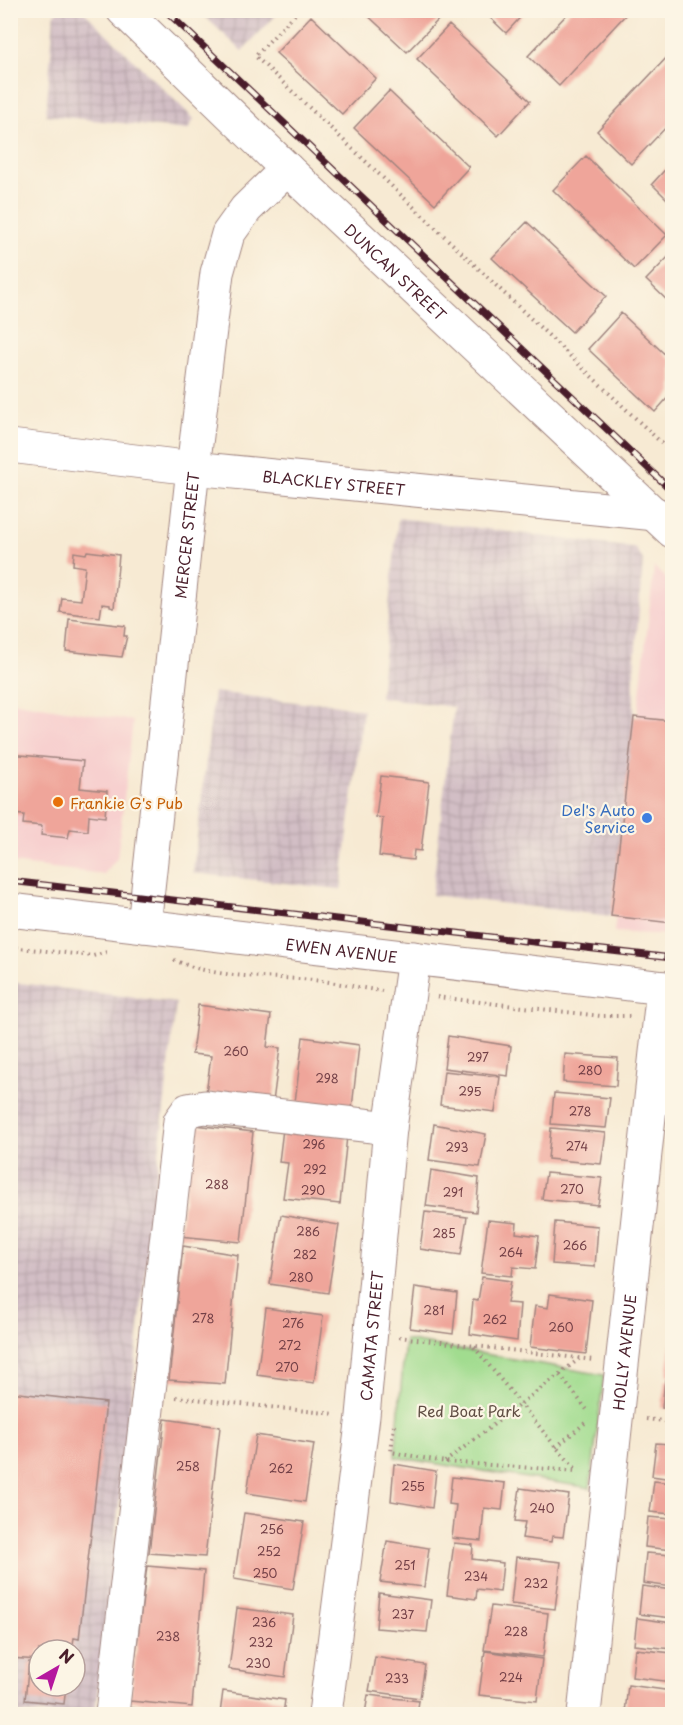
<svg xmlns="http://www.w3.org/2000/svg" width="683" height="1725" font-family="'Playpen Sans',sans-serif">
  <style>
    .built { fill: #f7d0cf }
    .industrial { fill: url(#industrial-grid); fill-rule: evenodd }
    .park { fill: #a1dc8f; stroke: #767e5d; stroke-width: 1.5 }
    .building { fill: #efa59a }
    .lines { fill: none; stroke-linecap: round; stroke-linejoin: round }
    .minor-casing { stroke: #a0847f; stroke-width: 35 }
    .path { stroke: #a0847f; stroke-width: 4; stroke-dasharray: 1.5 4.5; stroke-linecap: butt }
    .minor { stroke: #fff; stroke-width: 33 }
    .rail-casing { stroke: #4a1f2b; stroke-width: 7 }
    .rail { stroke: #fcf5e5; stroke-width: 4.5; stroke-dasharray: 14; stroke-linecap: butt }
    .food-dot { fill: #e8710a; stroke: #fcf5e5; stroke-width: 2 }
    .shop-dot { fill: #3f7fe0; stroke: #fcf5e5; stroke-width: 2 }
    .labels { text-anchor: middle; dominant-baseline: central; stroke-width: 4.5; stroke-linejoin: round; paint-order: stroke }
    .number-label { font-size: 12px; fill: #734047 }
    .street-label { font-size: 15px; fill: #4a1f2b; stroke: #fcf5e5 }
    .food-label { font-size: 15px; fill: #c56008; stroke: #fcf5e5; text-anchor: start }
    .shop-label { font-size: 15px; fill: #366cbe; stroke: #fcf5e5; text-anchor: end }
    .park-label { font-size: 15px; fill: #604e44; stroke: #fcf5e5 }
  </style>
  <defs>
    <pattern id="industrial-grid" width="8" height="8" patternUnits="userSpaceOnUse" patternTransform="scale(1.5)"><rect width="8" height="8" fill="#d2bec5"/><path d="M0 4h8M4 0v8" fill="none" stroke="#b6a3a9"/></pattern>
  </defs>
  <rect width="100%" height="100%" fill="#fcf5e5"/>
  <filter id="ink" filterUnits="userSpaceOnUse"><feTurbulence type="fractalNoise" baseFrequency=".0167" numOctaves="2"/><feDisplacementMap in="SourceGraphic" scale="12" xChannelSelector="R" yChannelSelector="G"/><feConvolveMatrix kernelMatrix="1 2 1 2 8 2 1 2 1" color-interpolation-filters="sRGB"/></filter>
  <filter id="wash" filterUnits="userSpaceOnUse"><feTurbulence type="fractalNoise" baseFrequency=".008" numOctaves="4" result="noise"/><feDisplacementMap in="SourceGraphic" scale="24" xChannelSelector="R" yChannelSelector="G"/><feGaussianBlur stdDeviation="1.35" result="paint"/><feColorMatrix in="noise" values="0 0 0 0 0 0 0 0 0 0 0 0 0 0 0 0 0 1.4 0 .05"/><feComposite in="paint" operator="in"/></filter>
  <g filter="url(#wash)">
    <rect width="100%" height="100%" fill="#f7ead3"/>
    <path class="built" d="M654,567l18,17v351l-58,-3z
      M10,701l123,20 -16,137 -13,16 -93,-11z"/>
    <path class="industrial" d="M82,10l112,109 -6,11 -142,-15 8,-100 4,-4z
      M199,11h81l-38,40z
      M398,518l237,30 8,12 -9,109v48l-23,199 -179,-21 22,-188 -74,-10z
      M214,692l89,11 20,-1 40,8 -22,179 -148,-16z
      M11,982l165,21 -81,711h-84zM39,1650h36v36h-36z"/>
    <path class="park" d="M405,1340l199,35 -14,113 -195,-31z"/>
    <g id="blocks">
      <path class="building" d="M362,10h73l7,6 -35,36z
        M482,10h45l-21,23z
        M571,10h59l-71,76 -31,-30z
        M311,16l65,62 -34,36 -66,-61z
        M449,25l81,76 -32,35 -81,-77z
        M672,52v69l-41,43 -34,-33z
        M389,91l80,76 -34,37 -81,-76z
        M586,156l81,79 -33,34 -81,-79z
        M672,162v42l-20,-20z
        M527,222l79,74 -34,36 -80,-74z
        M672,253v52l-26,-25z
        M621,313l51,48v32l-17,19 -67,-63z
        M87,551l32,4 -5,53 -4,-1v-2l-8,-1 -2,13 -40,-5 2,-14 19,2 4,-33 -12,-2 1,-13 12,2z
        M69,619l56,7 -1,10h3l-5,21 -56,-6z
        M634,717l38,4v202l-61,-7z
        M10,754l73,7 -3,27 27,3 -2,26 -16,-2 -1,16 -18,-2 -2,9 -27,-3 1,-9 -19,-2 1,-9 -14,-1z
        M381,776l48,6 -8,69 -7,-1 -1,10 -34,-4 4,-38 -7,-1z
        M198,1005l73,10 -4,32 13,1 -7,54 -67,-9 5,-37 -19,-2z
        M448,1036l63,10 -3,30 -64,-8z
        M303,1037l56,8 -7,63 -57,-6z
        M565,1054l53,4 -2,28 -53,-4z
        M444,1071l56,6 -5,35 -55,-7z
        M554,1093l56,5 -4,30 -55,-4z
        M434,1124l52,10 -6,33 -51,-7z
        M195,1125l58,7 -12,110 -62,-6z
        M551,1128l55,5 -5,31 -53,-5z
        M283,1129l64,7 -7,68 -57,-6 5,-35 -9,-1z
        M431,1170l48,8 -3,34 -50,-6z
        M546,1173l56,5 -4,27 -56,-6z
        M425,1212l42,5 -6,38 -41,-6z
        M281,1215l58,10 -11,68 -58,-9z
        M488,1220l29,3 -1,10 23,3 -4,33 -22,-2 -1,9 -31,-3z
        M555,1222l43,4 -3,41 -43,-3z
        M183,1246l55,9 -13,129 -56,-4z
        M482,1277l29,4 -4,22 13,1 -3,37 -47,-7 3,-34 5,1z
        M415,1287l42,6 -4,41 -43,-6z
        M550,1294l42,6 -6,54 -56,-7 5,-41 13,2z
        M266,1308l57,8 -9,67 -57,-8z
        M671,1343h1v33l-5,-1z
        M665,1380l7,1v28l-10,-1z
        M10,1392l96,11 -27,236 -5,-1 -2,12h-33v10l-29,-2z
        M165,1419l55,8 -15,130 -56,-4z
        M256,1435l58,9 -9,58 -58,-9z
        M671,1436l1,43 -20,-3 4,-33 14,1z
        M394,1464l42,7 -4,37 -41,-7z
        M452,1477l53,6 -3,27 -18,-2 -3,33 -29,-3 4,-33 -7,-1z
        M654,1481l18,2v31l-22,-2z
        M520,1488l49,7 -6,42 -11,-1 -1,6 -29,-4 3,-16 -10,-1z
        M244,1513l60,9 -11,67 -59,-10z
        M648,1517l24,2v31l-27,-3z
        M387,1541l42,7 -5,39 -44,-5z
        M454,1543l19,2 -1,14 31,4 -3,29 -23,-3 -1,10 -29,-4z
        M646,1553l26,2v32l-29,-4z
        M516,1557l45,5 -6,47 -44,-5z
        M147,1566l57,5 -12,136 -62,-6z
        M642,1586l30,4v28l-33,-4z
        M379,1593l52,7 -4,32 -51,-4z
        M491,1606l57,7 -5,44 -59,-7z
        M237,1608l56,7 -8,62 -56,-8z
        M637,1618l35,5v26l-38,-4z
        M635,1649l37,4v29l-40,-5z
        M485,1651l57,8 -5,42 -58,-6z
        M375,1657l50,8 -5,33 -51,-7z
        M29,1662l10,1v23h27l-2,18 -39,-4z
        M628,1685l44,6v23l-47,-1z
        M223,1691l62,9 -2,14h-63z
        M368,1695l51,6 -2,13h-52z
        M131,1708l39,5v1h-40z"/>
    </g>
  </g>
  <g filter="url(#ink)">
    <use href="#blocks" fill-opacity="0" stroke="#a0847f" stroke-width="1.5"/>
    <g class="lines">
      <g class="minor-casing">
        <g id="minor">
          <path id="s1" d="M123,10l164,159 385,362"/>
          <path id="s2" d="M10,446l183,22 463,46"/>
          <path id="s3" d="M10,910l662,79"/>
          <path id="s4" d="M144,926l49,-458 24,-195 11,-39 18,-25 41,-40"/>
          <path d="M112,1714l68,-593 8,-11 17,-3 185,21"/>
          <path id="s5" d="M325,1714l38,-298 27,-288 24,-170"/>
          <path id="s6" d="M584,1714l79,-726"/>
        </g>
      </g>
      <path class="path" d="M299,10l-44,46 417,397
        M10,947l83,9 14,-4
        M174,960c41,18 81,16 125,19 27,1 56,8 83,12
        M437,997l164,19h29
        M399,1337l195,23
        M474,1347l82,100 22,24
        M560,1375l28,36
        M176,1397l159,17
        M646,1419l26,3
        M394,1425l-3,27 54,10 133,9
        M556,1447l29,-24
        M445,1462l134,-103"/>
      <use href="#minor" class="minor"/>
      <g class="rail-casing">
        <path id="rail" d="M165,10l507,481
          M10,881l662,77"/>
      </g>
      <use href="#rail" class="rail"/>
    </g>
  </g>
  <circle class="food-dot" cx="58" cy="802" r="6"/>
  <circle class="shop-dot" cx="647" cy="818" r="6"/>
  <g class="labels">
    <g class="number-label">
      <text x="236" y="1051">260</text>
      <text x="478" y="1057">297</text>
      <text x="590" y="1070">280</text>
      <text x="327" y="1078">298</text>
      <text x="470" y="1091">295</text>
      <text x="580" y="1111">278</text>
      <text x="314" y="1144">296</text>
      <text x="577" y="1146">274</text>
      <text x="457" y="1147">293</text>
      <text x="315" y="1169">292</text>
      <text x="217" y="1184">288</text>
      <text x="572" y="1189">270</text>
      <text x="313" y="1190">290</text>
      <text x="453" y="1192">291</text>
      <text x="308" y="1231">286</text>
      <text x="444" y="1233">285</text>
      <text x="575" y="1245">266</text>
      <text x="511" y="1252">264</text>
      <text x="305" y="1254">282</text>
      <text x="301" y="1277">280</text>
      <text x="434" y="1310">281</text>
      <text x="203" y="1318">278</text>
      <text x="495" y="1319">262</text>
      <text x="293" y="1323">276</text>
      <text x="561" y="1327">260</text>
      <text x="290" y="1345">272</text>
      <text x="287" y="1367">270</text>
      <text x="188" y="1466">258</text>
      <text x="281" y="1468">262</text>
      <text x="413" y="1486">255</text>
      <text x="542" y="1508">240</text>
      <text x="272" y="1529">256</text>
      <text x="269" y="1551">252</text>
      <text x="405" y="1565">251</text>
      <text x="265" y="1573">250</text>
      <text x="476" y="1576">234</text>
      <text x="536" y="1583">232</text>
      <text x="403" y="1614">237</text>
      <text x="264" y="1622">236</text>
      <text x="516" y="1631">228</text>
      <text x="168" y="1636">238</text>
      <text x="261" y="1642">232</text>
      <text x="258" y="1663">230</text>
      <text x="511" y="1677">224</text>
      <text x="397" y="1678">233</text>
    </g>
    <g class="street-label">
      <text stroke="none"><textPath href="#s1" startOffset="378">DUNCAN STREET</textPath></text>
      <text stroke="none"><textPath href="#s2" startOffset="326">BLACKLEY STREET</textPath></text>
      <text stroke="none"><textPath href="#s4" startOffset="393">MERCER STREET</textPath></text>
      <text stroke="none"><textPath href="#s3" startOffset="334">EWEN AVENUE</textPath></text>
      <text stroke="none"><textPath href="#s5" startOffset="381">CAMATA STREET</textPath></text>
      <text stroke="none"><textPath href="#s6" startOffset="364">HOLLY AVENUE</textPath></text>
    </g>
    <g class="food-label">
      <text x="70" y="802">Frankie G's Pub</text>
    </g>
    <g class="shop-label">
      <text x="635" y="809">Del's Auto<tspan x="635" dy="17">Service</tspan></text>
    </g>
    <g class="park-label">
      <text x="469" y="1410">Red Boat Park</text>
    </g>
  </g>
  <rect width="683" height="1725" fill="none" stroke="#fcf5e5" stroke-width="36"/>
  <g transform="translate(57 1668) rotate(39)"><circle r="28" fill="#fcf5e5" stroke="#b59f9b" stroke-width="1.5"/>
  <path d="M0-4.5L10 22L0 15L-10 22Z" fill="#b5179e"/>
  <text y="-9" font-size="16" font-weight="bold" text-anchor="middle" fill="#4a1f2b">N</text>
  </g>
</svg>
